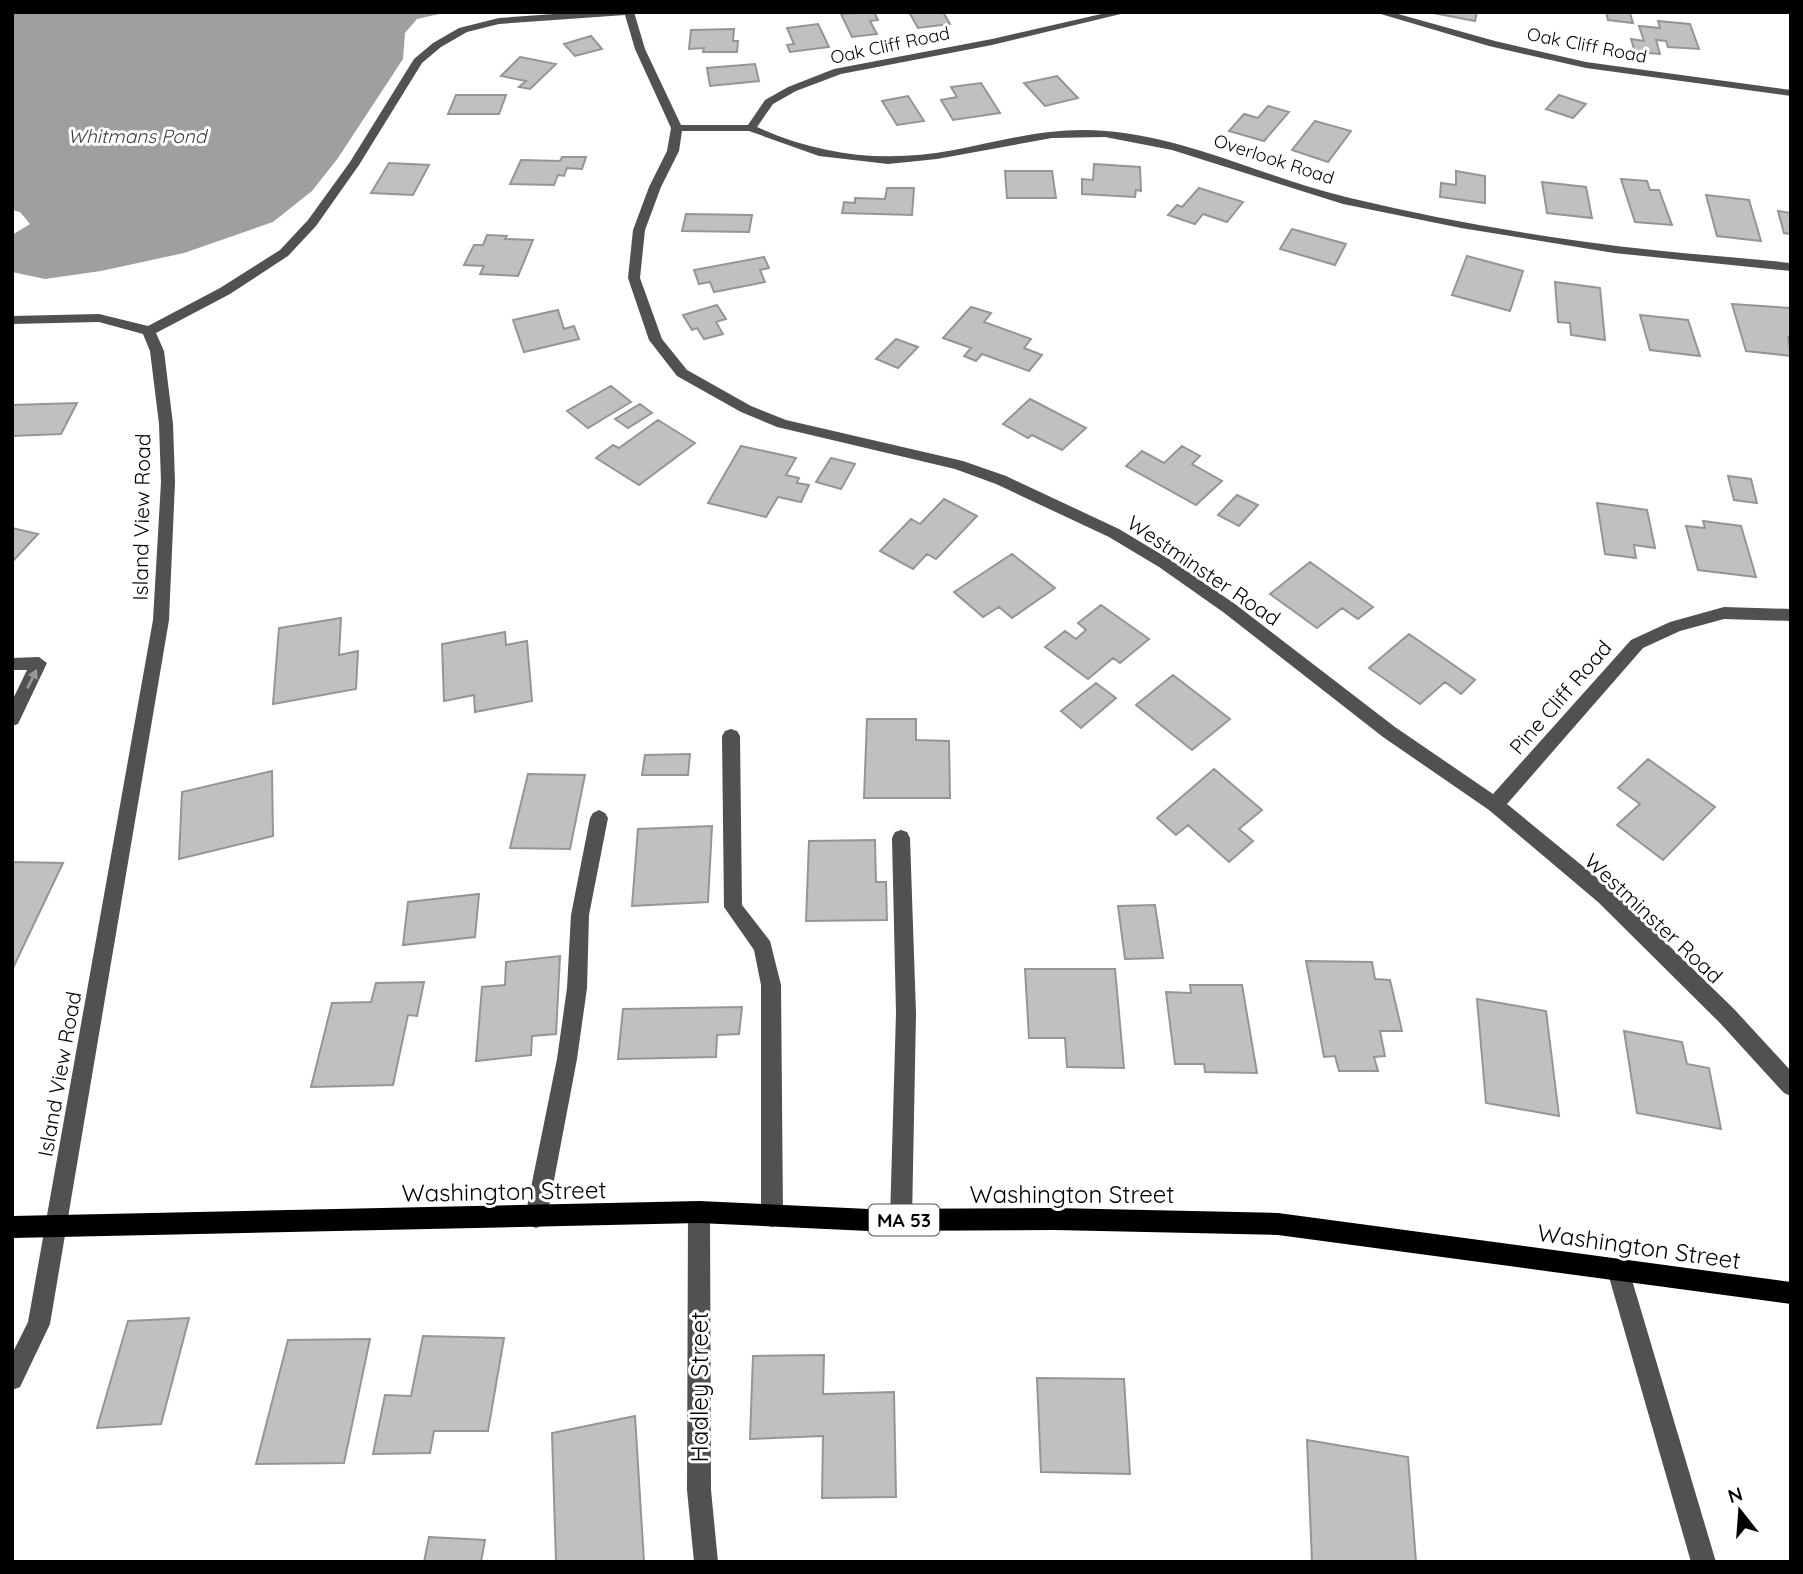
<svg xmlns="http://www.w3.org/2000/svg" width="1803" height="1574" font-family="Quicksand,sans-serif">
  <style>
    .water { fill: #9f9f9f }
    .building { fill: #c0c0c0; stroke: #959595; stroke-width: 2 }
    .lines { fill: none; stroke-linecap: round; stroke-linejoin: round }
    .minor { fill: #515151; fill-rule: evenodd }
    .major { fill: #000; fill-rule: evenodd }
    .oneway { fill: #979797 }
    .labels { text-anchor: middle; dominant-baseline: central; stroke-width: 6; stroke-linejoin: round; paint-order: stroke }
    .far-street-label { font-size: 18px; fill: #000; stroke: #fff }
    .far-water-label { font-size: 19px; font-style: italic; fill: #404040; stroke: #fff }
    .shield { fill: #fff; stroke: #4c4c4c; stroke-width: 2 }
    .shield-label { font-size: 19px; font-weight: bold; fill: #000 }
    .street-label { font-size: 21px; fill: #000; stroke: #fff }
    .near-street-label { font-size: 24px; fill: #000; stroke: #fff }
  </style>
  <rect width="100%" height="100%" fill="#fff"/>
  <path class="water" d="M12,12h436l-31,7 -12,14 -2,26 -65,99 -26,33 -39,31 -89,31 -83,18 -56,8 -33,-7v-37l18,-11 -10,-12 -8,-2z"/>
  <path class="building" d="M874,12l4,8 -8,1 7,13 -25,3 -11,-23z
    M909,12h34l7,12 -32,4z
    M1428,12h49l-2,9z
    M1606,12l24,1 3,10 -25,-3z
    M1658,21l32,3 9,25 -31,-2 -2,-6 -10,-1 4,14 -25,-2 -4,-13 13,2 -5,-15 21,2z
    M818,24l11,23 -39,5 -3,-7 7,-1 -7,-16z
    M734,29l-1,12h5l-1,11h-34l1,-4 -15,1 2,-19z
    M591,36l11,13 -27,7 -11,-12z
    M520,57l36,7 -26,25 -11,-2 7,-6 -25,-5z
    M755,64l4,17 -49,5 -3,-18z
    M1057,76l21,22 -33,8 -21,-23z
    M981,83l19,30 -47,7 -12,-20 16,-3 -6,-10z
    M456,95h50l-7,19h-51z
    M1559,95l27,9 -13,14 -27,-9z
    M908,96l16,25 -27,4 -15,-24z
    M1268,106l21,6 -25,29 -35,-10 15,-17 14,4z
    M1315,121l36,10 -23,31 -36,-12z
    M562,157h24l-4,12 -15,-1 -3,8 -6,-1 -4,10 -44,-1 11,-24 39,1z
    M389,163l40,2 -16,30 -42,-2z
    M1094,164l46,3 1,24 -5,-1 -1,7 -53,-3v-15l11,1z
    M1005,171h47l4,27h-49z
    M1456,171l29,5v27l-45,-6 1,-14 15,2z
    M1621,179l26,2 3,9h9l13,35 -37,-3z
    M1542,182l44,5 6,31 -45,-5z
    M887,188h27l-2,27 -70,-2 2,-11 11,1v-5l30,1z
    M1199,188l44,14 -16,20 -24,-8 -8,10 -27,-9 9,-10 5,2z
    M1706,195l43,5 12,41 -44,-5z
    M1778,211l13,2v21l-7,-1z
    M686,214l66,1 -3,17 -67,-1z
    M1292,229l54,15 -11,21 -55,-16z
    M487,235l20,1 -2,3 28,1 -15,36 -38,-2 4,-8 -20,-1 10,-20h9z
    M1467,256l56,15 -13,40 -58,-16z
    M764,257l5,11 -9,2 5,12 -51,10 -4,-10 -11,2 -5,-14z
    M1555,282l45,6 5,52 -34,-5 -1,-12 -12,-1z
    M1732,304l58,4 1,29h-3l3,19 -45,-5z
    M717,305l9,14 -10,3 7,12 -19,5 -7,-11 -5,2 -9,-15z
    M971,307l20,6 -7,9 47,17 -7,9 18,7 -13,16 -47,-17 -6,7 -12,-5 7,-8 -28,-10z
    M558,310l6,19 10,-3 5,13 -55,13 -11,-32z
    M1640,315l48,5 12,36 -50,-6z
    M896,339l22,8 -20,21 -22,-9z
    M611,386l20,16 -43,26 -21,-17z
    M1030,399l56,29 -24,22 -30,-15 -4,3 -25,-14z
    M77,403l-16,31 -49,2v-31z
    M640,404l12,9 -24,15 -13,-9z
    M658,420l37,23 -56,42 -43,-27 17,-13 6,3z
    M741,446l55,12 -10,17 13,3 -2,5 12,2 -8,17 -23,-5 -12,20 -58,-14z
    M1182,446l18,10 -8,8 30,17 -26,24 -70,-39 16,-15 22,12z
    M831,458l24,6 -14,25 -25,-7z
    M1728,476l23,3 6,24 -23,-3z
    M1237,495l21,10 -19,21 -21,-11z
    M944,499l33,17 -41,43 -9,-5 -14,15 -33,-18 31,-32 9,5z
    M1597,503l50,7 8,38 -21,-3 2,13 -31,-4z
    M1703,521l38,5 15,51 -58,-7 -12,-44 19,2z
    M12,528l26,6 -26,28z
    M1012,554l43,34 -43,30 -13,-11 -16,10 -29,-25z
    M1310,562l63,45 -15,12 -16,-11 -25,20 -47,-34z
    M1101,605l48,34 -29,24 -7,-5 -25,21 -43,-32 20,-16 11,8 10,-9 -8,-7z
    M341,618l-2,37 19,-4 -2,38 -83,15 6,-76z
    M505,632l1,13 21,-4 5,60 -57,11 -1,-17 -30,6 -2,-57z
    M1409,634l66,46 -14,14 -16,-12 -25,22 -51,-36z
    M1173,675l57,44 -38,31 -56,-45z
    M1096,683l20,15 -35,30 -20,-17z
    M867,719h49v21l33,1 1,57h-86z
    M690,754l-2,21h-46l3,-20z
    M1648,759l67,48 -52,53 -46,-35 23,-21 -22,-16z
    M1214,769l48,41 -23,19 14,12 -24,21 -41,-37 -12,10 -19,-17z
    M272,771l1,65 -94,23 3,-67z
    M528,774l57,1 -15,74 -60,-1z
    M712,826l-4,76 -76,4 6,-77z
    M875,840l1,42h10l1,38 -81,1 3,-80z
    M12,862l51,1 -51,107z
    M479,894l-4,43 -72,8 5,-43z
    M1155,905l8,53 -38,1 -7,-53z
    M560,956l-4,78 -24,2 -1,19 -55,6 6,-74 23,-2 1,-23z
    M1306,961l66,1 3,17 15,1 12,51h-22l5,25 -11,1 4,14h-39l-4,-15 -11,1z
    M1025,969h90l9,99 -57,-1 -2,-29h-36z
    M424,982l-7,34 -9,-1 -15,70 -82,2 21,-84 39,-1 5,-19z
    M1190,985h52l15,88 -52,-1 -1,-8h-29l-9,-72 25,1z
    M1477,999l69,12 13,105 -73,-13z
    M742,1007l-3,27 -22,1 -1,22 -98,2 5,-50z
    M1624,1031l58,11 5,22 22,4 12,61 -84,-16z
    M189,1318l-28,106 -64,4 31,-107z
    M423,1336l81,2 -16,93h-54l-4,22 -57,1 12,-59 26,1z
    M370,1339l-26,124 -88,1 32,-124z
    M824,1355l-1,39 71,-2 2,105 -74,1 1,-62 -73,3 3,-83z
    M1037,1378l87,1 6,95 -89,-2z
    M635,1416l9,146h-88l-4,-129z
    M1307,1440l101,17 8,105h-104z
    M429,1537l56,3 -4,22h-57z"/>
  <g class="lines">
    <path class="minor" d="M582,12h52l11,37 36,76h67l17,-25 23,-13 46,-18 158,-30 118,-27h19l-137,33 -151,29 -45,17 -23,13 -16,23c64,29 128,36 197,23 50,-10 99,-24 152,-19 85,7 162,48 244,67 100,24 202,41 303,52 46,5 92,8 138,13v8l-177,-18 -153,-25 -118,-24 -171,-54 -67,-13 -53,1 -115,21 -49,5 -69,-8 -70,-25h-67l-3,20 -18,36 -16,43 -5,48 22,61 25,31 64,36 35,14 177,41 43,15 113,53 50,30 66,45 160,123 98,67 138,-154 39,-18 54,-15 67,2v12l-67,-2 -44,12 -37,17 -136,156 105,86 122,119 57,62v25l-7,-3 -64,-70 -122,-121 -109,-92 -106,-73 -160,-125 -64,-45 -50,-30 -113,-53 -41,-15 -178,-42 -36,-15 -64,-36 -28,-36 -21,-62 5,-48 16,-43 18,-36 4,-23 -36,-79 -10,-34 -126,9 -32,8 -26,15 -19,16 -63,102 -43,61 -28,30 -58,38 -74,39 8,18 9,73 2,58 -6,138 -119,704 -30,63 -8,3v-36l16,-32 125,-702 8,-138 -2,-58 -9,-73 -7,-17 -44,-12 -87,2v-8l87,-2 49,12 72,-38 60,-38 28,-30 42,-58 64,-103 19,-16 26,-15 40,-10z
      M1374,12h17l104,29 91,21 205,28v6l-205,-28 -97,-22z
      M39,657l8,6 -29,61 -6,2v-25l15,-31h-15v-12z
      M731,729l6,2 3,5 2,169 28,36 11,44 2,231 -3,8 -8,3 -8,-3 -3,-8v-231l-7,-35 -30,-43 -2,-171 3,-5z
      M599,810l6,3 3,5 -19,97 -2,73 -10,71 -30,158 -3,8 -8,3 -8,-3 -3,-8 32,-158 10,-71 4,-73 19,-97 3,-5z
      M901,830l6,2 3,6 6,175 -4,207 -3,8 -8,3 -8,-3 -3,-8 6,-207 -4,-175 3,-6z
      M699,1201l8,3 3,8 1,278 7,72h-24l-7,-72 1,-278 3,-8z
      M1618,1259l8,3 3,8 87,292h-25l-84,-292 3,-8z"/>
    <path class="major" d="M699,1201l170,8 185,-1 224,5 513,69v22l-513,-69 -224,-5 -185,1 -170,-8 -687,15v-22z"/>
  </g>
  <defs><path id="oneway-solid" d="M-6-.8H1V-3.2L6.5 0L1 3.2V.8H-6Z" transform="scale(1.75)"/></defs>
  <use class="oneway" href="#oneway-solid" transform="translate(32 679) rotate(-64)"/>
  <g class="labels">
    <g class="far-street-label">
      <text transform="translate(890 45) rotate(-12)">Oak Cliff Road</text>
      <text transform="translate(1587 45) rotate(11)">Oak Cliff Road</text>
      <text transform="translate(1274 159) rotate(18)">Overlook Road</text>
    </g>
    <g class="far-water-label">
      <text x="137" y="136">Whitmans Pond</text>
    </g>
    <rect class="shield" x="869" y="1204.5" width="70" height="31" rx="5"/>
    <g class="shield-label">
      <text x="904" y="1220">MA 53</text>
    </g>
    <g class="street-label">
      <text transform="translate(141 517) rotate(-89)">Island View Road</text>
      <text transform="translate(1204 570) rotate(34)">Westminster Road</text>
      <text transform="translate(1560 697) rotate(-49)">Pine Cliff Road</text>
      <text transform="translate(1654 918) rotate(43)">Westminster Road</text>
      <text transform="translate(59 1074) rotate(-80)">Island View Road</text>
    </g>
    <g class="near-street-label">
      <text transform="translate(504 1191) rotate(-1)">Washington Street</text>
      <text x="1072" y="1194">Washington Street</text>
      <text transform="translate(1639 1246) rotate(8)">Washington Street</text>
      <text transform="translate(699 1387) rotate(-90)">Hadley Street</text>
    </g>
  </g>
  <rect width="1803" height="1574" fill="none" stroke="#000000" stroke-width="28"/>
  <g transform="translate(1740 1511) rotate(343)" stroke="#ffffff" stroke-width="5" paint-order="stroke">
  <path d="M0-5L12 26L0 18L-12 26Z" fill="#000000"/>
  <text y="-10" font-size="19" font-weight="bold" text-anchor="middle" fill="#000000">N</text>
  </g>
</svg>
